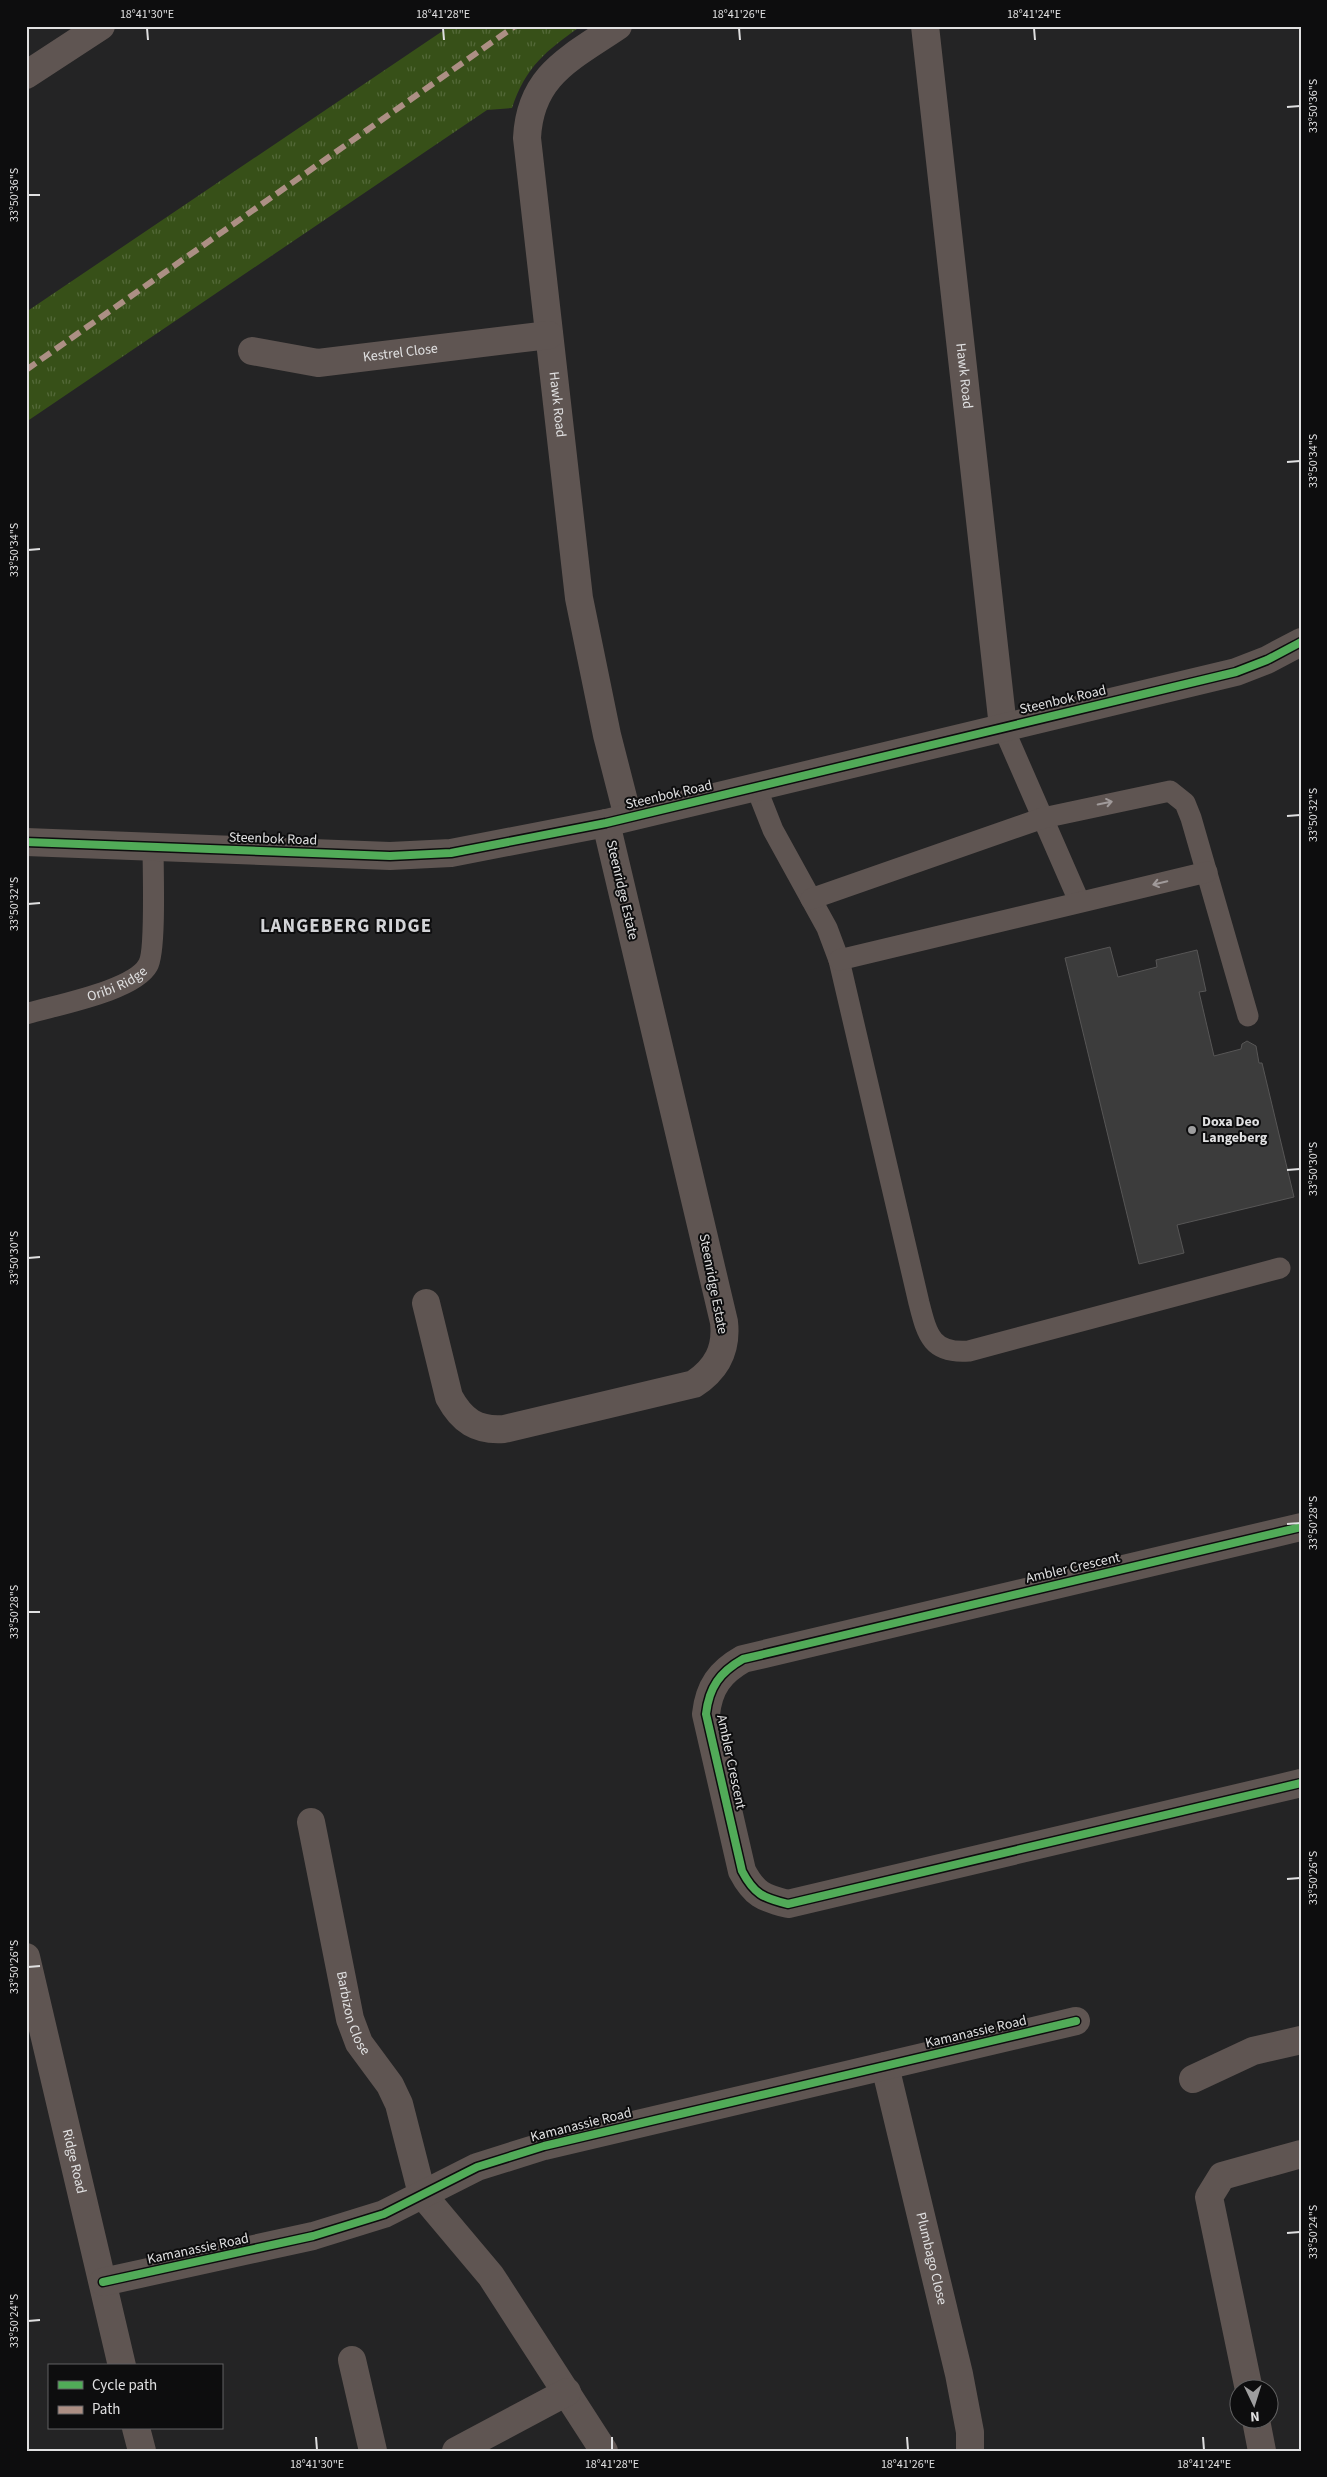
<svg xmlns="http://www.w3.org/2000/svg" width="1327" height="2477" font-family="'Source Sans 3',sans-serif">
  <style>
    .grass { fill: url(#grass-tufts) }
    .building { fill: #3c3c3c; stroke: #575656 }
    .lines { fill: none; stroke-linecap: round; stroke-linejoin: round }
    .service { stroke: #5f5552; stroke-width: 21 }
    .minor { stroke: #5f5552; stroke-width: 28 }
    .quiet { stroke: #ac8f84; stroke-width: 6; stroke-dasharray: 12 6; stroke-linecap: butt }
    .cycleway-casing { stroke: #0d0d0e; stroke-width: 11 }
    .cycleway { stroke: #51ab58; stroke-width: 8 }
    .oneway { stroke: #a09a9a }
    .ticks { fill: none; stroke: #e0e0e1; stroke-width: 2 }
    .poi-dot { fill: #9e9e9f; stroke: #0d0d0e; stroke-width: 2 }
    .labels { text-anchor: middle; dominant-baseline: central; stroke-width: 4; stroke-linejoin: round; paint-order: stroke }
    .street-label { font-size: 14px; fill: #e0e0e1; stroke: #0d0d0e }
    .poi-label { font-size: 14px; font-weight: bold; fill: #e0e0e1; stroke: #0d0d0e; text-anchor: start }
    .district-label { font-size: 19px; font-weight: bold; letter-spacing: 1px; fill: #d2d3d6; stroke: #0d0d0e }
    .neatline { fill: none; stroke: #e0e0e1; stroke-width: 2 }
    .ticks-label { font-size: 12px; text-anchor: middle; fill: #e0e0e1 }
  </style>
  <defs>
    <pattern id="grass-tufts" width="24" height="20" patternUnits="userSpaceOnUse" patternTransform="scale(1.25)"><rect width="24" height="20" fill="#375018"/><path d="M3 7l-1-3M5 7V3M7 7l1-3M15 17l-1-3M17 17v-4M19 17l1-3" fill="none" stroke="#546939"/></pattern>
  </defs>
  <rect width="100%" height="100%" fill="#242425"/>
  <path class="grass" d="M450,26h131c-35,25 -55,40 -69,82l-25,2 -461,312v-110z"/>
  <path class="building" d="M1110,947l8,30 39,-10 -1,-7 41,-10 9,41 -7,1 15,64 27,-7 1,-5 5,-3 9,5 3,17h3l32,134 -117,28 7,28 -45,11 -74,-306z"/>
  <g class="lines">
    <g class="service">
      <path d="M1003,727l76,174"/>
      <path d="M756,787l17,43 54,98 12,32 80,343c8,31 12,51 50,48l311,-83"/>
      <path d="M811,899l232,-81 127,-27 15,12 6,15 57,198"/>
      <path d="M839,960l368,-88"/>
      <path id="s1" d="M26,1014c29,-9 108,-23 122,-49 8,-13 5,-98 5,-118"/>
    </g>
    <g class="minor">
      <path id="s2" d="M618,26c-47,32 -88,49 -91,112l52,460 28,137 21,82"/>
      <path id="s3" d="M925,26l78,701"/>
      <path d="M26,75l75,-49"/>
      <path id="s4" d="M252,351l66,12 231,-28"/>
      <path d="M26,842l364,14 61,-3 155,-30 630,-151 31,-12 34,-18"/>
      <path d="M426,1303l23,94c13,24 28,34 55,32l190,-45c23,-15 33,-35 30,-62l-118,-499"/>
      <path d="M1301,1527l-558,132c-23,13 -34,28 -37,55l36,157c12,23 21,27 46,33l513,-121"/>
      <path id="s5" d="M311,1822l39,197 9,24 31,42 9,19 23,90 69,82 113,175"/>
      <path id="s6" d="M26,1957l96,409"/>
      <path id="s7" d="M885,2066l74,308 11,58v19"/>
      <path d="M1193,2079l60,-28 48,-11"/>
      <path d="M103,2282l210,-46 71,-22 93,-47 67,-21 532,-125"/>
      <path d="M352,2360l21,91"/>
      <path d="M1249,2390l-40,-193 13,-21 79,-22"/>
      <path d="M1256,2420l6,31"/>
      <path d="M136,2428l6,23"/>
      <path d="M456,2451l111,-59"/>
    </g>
    <path class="quiet" d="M26,370l489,-344"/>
    <g class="cycleway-casing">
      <path id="cycleway" d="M26,842l364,14 61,-3 155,-30 630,-151 31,-12 34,-18
        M1301,1527l-558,132c-23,13 -34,28 -37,55l36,157c12,23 21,27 46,33l513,-121
        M103,2282l210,-46 71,-22 93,-47 67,-21 532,-125"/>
    </g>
    <use href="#cycleway" class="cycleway"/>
  </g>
  <defs><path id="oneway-shaft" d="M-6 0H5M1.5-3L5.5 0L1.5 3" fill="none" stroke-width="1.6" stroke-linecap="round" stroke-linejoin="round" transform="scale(1.25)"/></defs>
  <g class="oneway">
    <use href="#oneway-shaft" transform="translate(1105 803) rotate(-12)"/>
    <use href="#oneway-shaft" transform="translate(1160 883) rotate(167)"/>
  </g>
  <path class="ticks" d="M147,28l1,12M443,28l1,12M739,28l1,12M1034,28l1,12M1287,107l13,-1M28,195h12M1287,462l13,-1M28,550l12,-1M1287,816l13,-1M28,904l12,-1M1287,1170l13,-1M28,1258l12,-1M1287,1524l13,-1M28,1612h12M1287,1879l13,-1M28,1967l12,-1M1287,2233l13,-1M28,2321l12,-1M316,2437l1,13M612,2437v13M907,2437l1,13M1203,2437l1,13"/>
  <circle class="poi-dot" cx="1192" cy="1130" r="5"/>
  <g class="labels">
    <g class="street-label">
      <text stroke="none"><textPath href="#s4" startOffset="150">Kestrel Close</textPath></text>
      <text stroke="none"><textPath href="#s3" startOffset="352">Hawk Road</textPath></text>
      <text stroke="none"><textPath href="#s2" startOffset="420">Hawk Road</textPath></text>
      <text transform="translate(1063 700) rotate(-13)">Steenbok Road</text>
      <text transform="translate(669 795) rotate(-13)">Steenbok Road</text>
      <text transform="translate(273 839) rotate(2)">Steenbok Road</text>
      <text transform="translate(622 890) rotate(77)">Steenridge Estate</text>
      <text stroke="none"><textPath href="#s1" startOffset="96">Oribi Ridge</textPath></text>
      <text transform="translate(713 1284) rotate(79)">Steenridge Estate</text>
      <text transform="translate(1073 1568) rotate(-13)">Ambler Crescent</text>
      <text transform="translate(731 1762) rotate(78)">Ambler Crescent</text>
      <text stroke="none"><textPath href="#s5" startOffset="196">Barbizon Close</textPath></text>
      <text transform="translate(976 2032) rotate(-13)">Kamanassie Road</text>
      <text transform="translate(581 2125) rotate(-14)">Kamanassie Road</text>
      <text stroke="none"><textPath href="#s6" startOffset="210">Ridge Road</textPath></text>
      <text transform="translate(198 2249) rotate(-12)">Kamanassie Road</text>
      <text stroke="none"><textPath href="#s7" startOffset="198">Plumbago Close</textPath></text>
    </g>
    <g class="poi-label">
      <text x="1202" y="1122">Doxa Deo<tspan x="1202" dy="16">Langeberg</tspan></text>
    </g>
    <g class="district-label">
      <text x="346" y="926">LANGEBERG RIDGE</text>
    </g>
  </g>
  <rect width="1327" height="2477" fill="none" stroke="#0d0d0e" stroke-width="55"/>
  <rect x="48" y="2364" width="175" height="65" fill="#0d0d0e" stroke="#616162"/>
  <rect x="58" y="2381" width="25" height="8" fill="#51ab58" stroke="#616162"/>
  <text x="92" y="2390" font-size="15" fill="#e0e0e1">Cycle path</text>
  <rect x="58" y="2406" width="25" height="8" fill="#ac8f84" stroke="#616162"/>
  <text x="92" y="2414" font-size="15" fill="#e0e0e1">Path</text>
  <g transform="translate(1254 2404) rotate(176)"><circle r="24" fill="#0d0d0e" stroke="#616162"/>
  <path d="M0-4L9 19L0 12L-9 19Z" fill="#9e9e9f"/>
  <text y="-8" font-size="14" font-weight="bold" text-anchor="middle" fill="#e0e0e1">N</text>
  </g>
  <rect x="28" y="28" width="1272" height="2422" class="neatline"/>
  <g class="ticks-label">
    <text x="147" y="18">18°41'30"E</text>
    <text x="443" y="18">18°41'28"E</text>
    <text x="739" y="18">18°41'26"E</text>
    <text x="1034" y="18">18°41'24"E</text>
    <text transform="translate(1313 106) rotate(-90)" y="4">33°50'36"S</text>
    <text transform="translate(14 195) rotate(-90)" y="4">33°50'36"S</text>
    <text transform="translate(1313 461) rotate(-90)" y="4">33°50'34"S</text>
    <text transform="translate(14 550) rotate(-90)" y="4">33°50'34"S</text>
    <text transform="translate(1313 815) rotate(-90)" y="4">33°50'32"S</text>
    <text transform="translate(14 904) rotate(-90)" y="4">33°50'32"S</text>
    <text transform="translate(1313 1169) rotate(-90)" y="4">33°50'30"S</text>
    <text transform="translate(14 1258) rotate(-90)" y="4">33°50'30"S</text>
    <text transform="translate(1313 1523) rotate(-90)" y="4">33°50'28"S</text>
    <text transform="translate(14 1612) rotate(-90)" y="4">33°50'28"S</text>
    <text transform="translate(1313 1878) rotate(-90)" y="4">33°50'26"S</text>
    <text transform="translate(14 1967) rotate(-90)" y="4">33°50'26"S</text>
    <text transform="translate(1313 2232) rotate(-90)" y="4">33°50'24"S</text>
    <text transform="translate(14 2321) rotate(-90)" y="4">33°50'24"S</text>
    <text x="317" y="2468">18°41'30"E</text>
    <text x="612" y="2468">18°41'28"E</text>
    <text x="908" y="2468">18°41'26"E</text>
    <text x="1204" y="2468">18°41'24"E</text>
  </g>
</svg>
